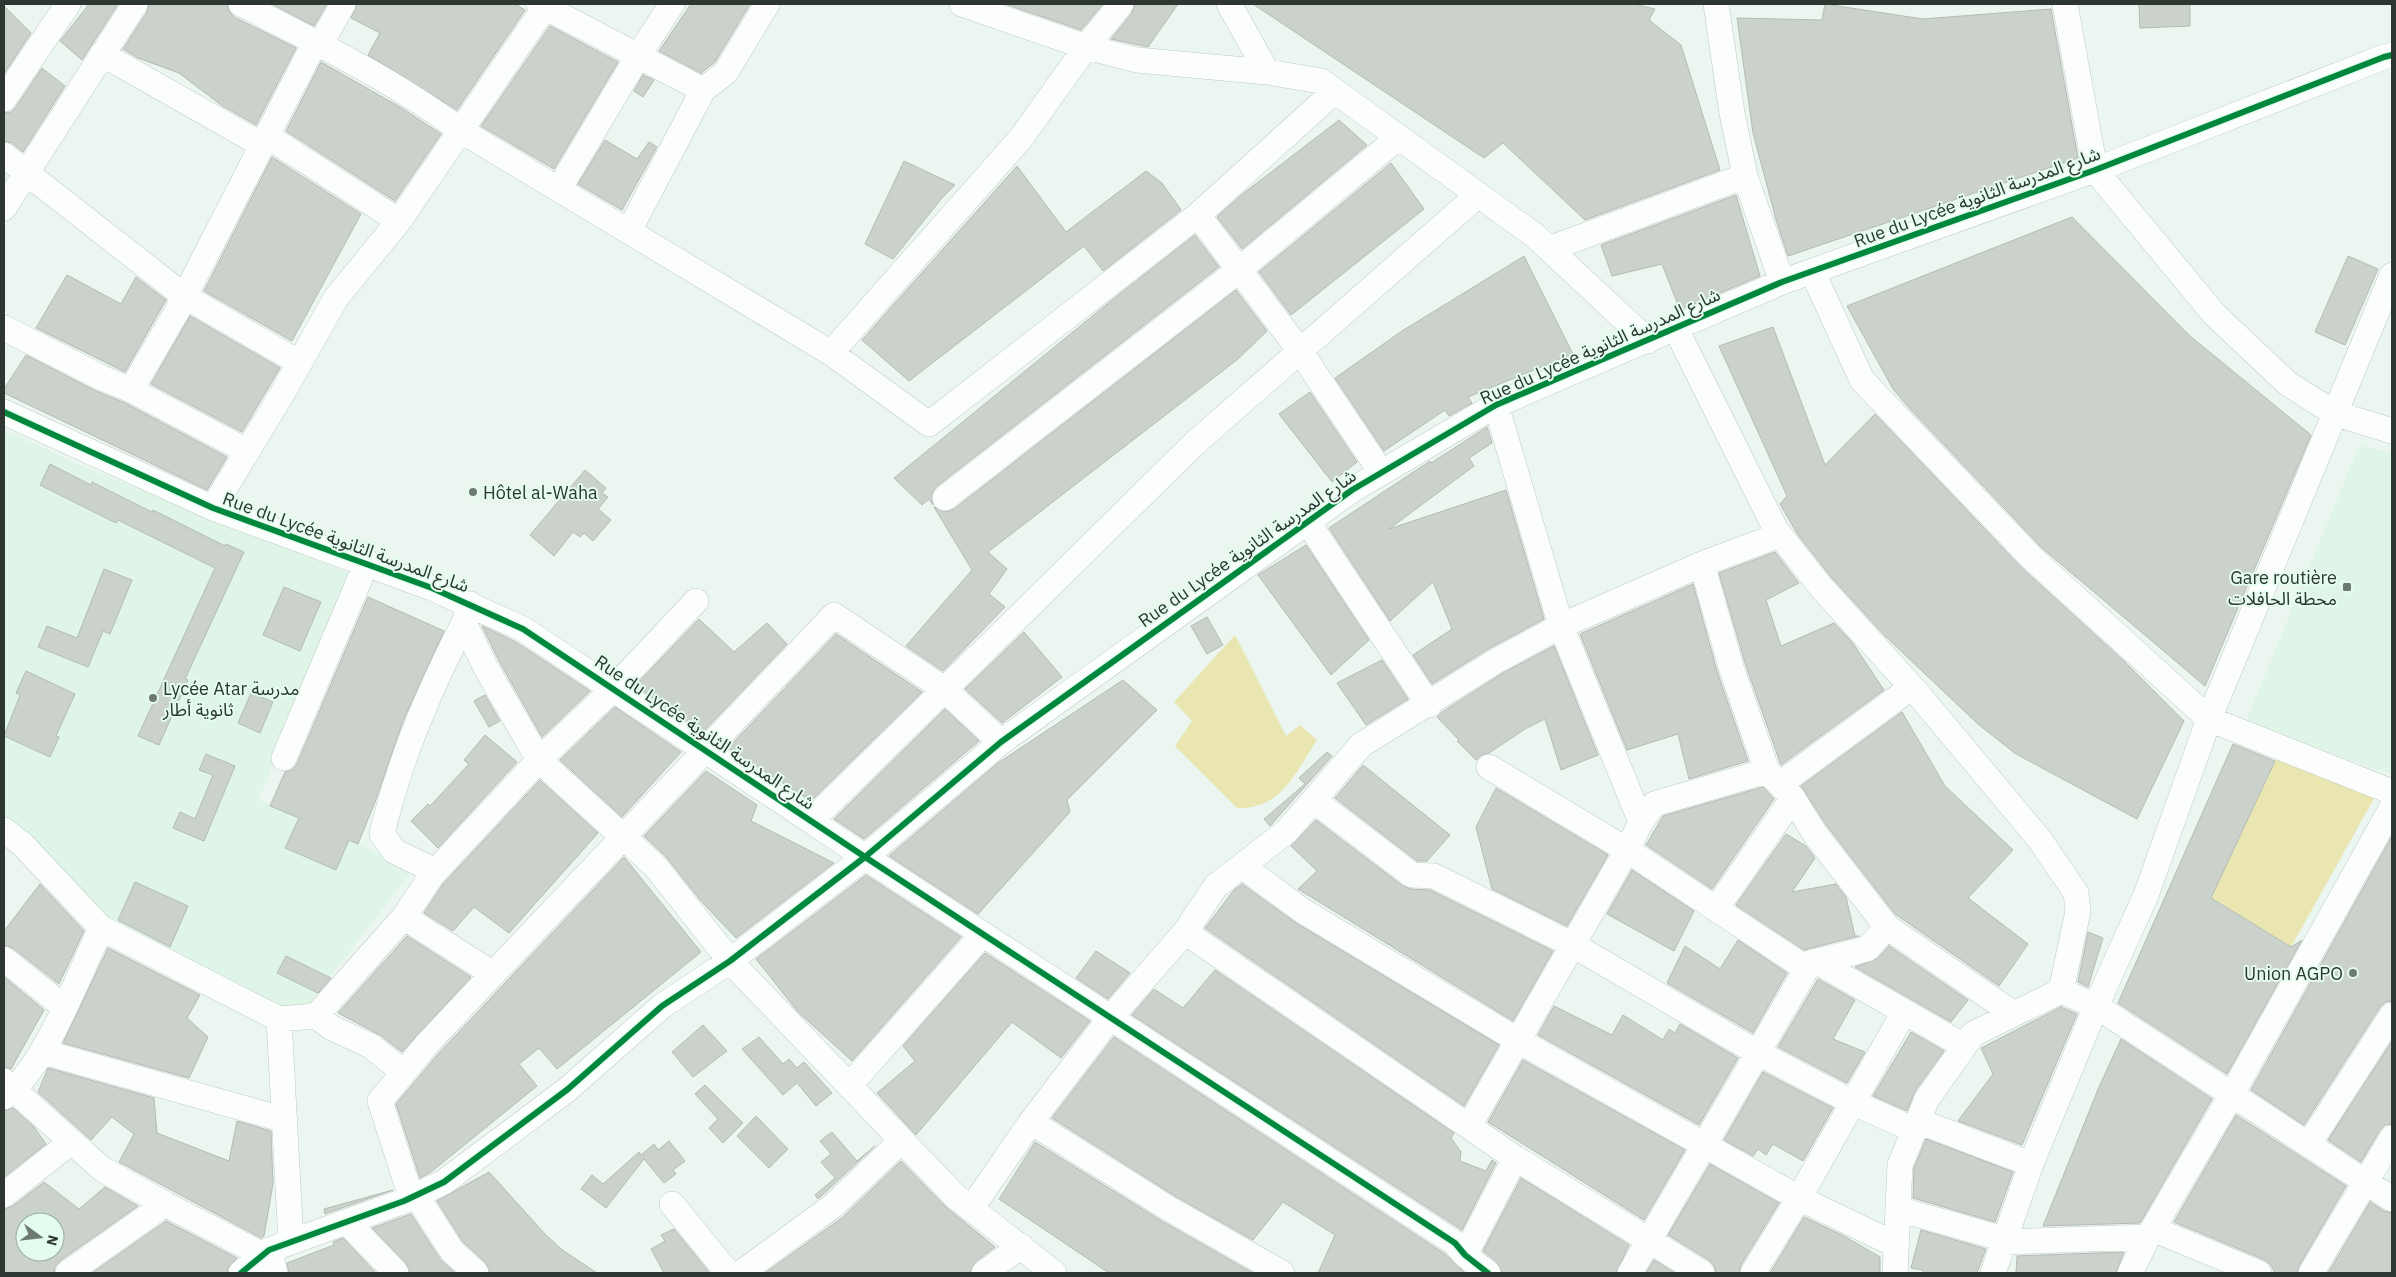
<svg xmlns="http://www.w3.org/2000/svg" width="2396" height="1277" font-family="'IBM Plex Sans','Noto Sans Arabic',sans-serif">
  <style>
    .built { fill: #def5e7 }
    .green { fill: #e9e6b2 }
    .building { fill: #cad2cb; stroke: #b4bbb4; fill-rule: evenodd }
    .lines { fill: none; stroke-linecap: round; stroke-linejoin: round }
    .minor-casing { stroke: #c0cbc5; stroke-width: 26 }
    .minor { stroke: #fcfefd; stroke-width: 25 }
    .cycleway-casing { stroke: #e4fcee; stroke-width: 9 }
    .cycleway { stroke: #00873e; stroke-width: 6 }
    .poi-dot { fill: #6f7974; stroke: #e4fcee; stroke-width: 2 }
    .labels { text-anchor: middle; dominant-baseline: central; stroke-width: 4; stroke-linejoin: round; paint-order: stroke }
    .street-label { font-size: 18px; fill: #2d3631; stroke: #e4fcee }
    .poi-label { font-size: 18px; fill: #2d3631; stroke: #e4fcee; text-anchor: start }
  </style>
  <rect width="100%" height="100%" fill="#eaf6ef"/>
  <path class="built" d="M4,430l76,35 276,111 -98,224 100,44 54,26 -113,147 -201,-105 -94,-91z
    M2359,446l33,7v322l-146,-53z"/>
  <path class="green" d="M1235,635l51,101 14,-11 17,15c-22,33 -35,69 -80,68l-62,-62 17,-25 -18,-19z
    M2276,759l100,36 -85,152 -80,-49z"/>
  <path class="building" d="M89,4h29l-36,56 -22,-19z
    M149,4h78l2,7 5,6 62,31 -40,77 -35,-20 -42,-32 -41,-15 -15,-9 24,-37z
    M272,4h55l-13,22z
    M357,4h158l10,6 -68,100 -89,-55 12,-22 -29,-15z
    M691,4h59l-35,58 -14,11 -42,-22z
    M1005,4h98l-22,26z
    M1135,4h43l-30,43 -37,-8 21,-26z
    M1253,4h381l21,5 -6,11 32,25 39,125 -135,50 -82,-77 -19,15z
    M1825,4l98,15 128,-10 27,149 -290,98 -11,-33 -24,-90 -16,-115 85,2z
    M2139,4h51v22l-50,2z
    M4,6l27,27 -27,41z
    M550,26l68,36 -64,107 -73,-43z
    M321,62l79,45 41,27 -46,67 -109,-70z
    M42,68l23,18 -42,66 -11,-9 -8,-2v-28l7,-1 5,-5z
    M643,75l11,5 -11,17 -9,-6z
    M1339,120l28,25 -125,104 -25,-32 23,-21z
    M605,140l32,19 12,-17 8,5 -35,63 -44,-26z
    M272,157l89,57 -69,127 -88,-50z
    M904,161l51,24 -13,13 -49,61 -28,-15z
    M1391,163l33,46 -133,106 -32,-43z
    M1017,166l49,66 80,-61 16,12 19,27 -78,61 -19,-25 -175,135 -47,-41z
    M1736,195l24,81 -80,34 -18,-46 -50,12 -11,-31z
    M2072,217l118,119 121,99 -106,251 -163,-138 -131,-138 -18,-21 -46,-83z
    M1195,235l24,32 -283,220 -4,6 1,12 -4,-6 -7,6 -28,-27 223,-182z
    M1524,256l49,98 -105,43 4,6 -23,13 -4,-6 -61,41 -49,-73 67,-47z
    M2348,256l30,13 -33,76 -30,-13z
    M67,275l54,29 15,-27 30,23 -41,72 -89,-44z
    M1236,290l31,41 -29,28 -250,193 19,17 -18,25 16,13 -62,64 -37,-25 66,-76 -38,-63 12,5 8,-3z
    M190,316l90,52 -38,64 -91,-48z
    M1773,327l52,138 50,-51 147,154 103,94 59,59 -47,98 -121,-65 -37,-29 -95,-90 -52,-57 -34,-43 -18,-31 7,-8 -68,-150z
    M26,355l70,36 29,12 102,54 -20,33 -203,-97v-4z
    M1310,392l47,70 -25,20 -53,-68z
    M1487,427l5,16 -23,15 5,8 -85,63 117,-39 38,129 -56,30 -56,35 -19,-29 39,-26 -19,-47 -43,39 -61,-93 101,-67 1,2z
    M50,464l41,21 1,-3 60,30 1,-2 72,36 1,-2 18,8 -59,127 3,1 -29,65 -21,-9 77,-168 -97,-48 -2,3 -76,-38z
    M585,470l21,18 -4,5 6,4 -10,12 13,11 -18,21 -9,-8 -4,4 -7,-5 -19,24 -24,-21z
    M1306,545l63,95 -38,35 -73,-100z
    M1775,552l24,31 -33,17 15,46 53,-23 18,19 32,48 -103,75 -36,-102 -26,-90z
    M104,569l28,11 -22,54 -7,-3 -15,36 -50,-20 9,-21 30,12z
    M1693,584l24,87 31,90 -59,18 -11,-45 -51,16 -47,-116z
    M284,587l37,15 -21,49 -37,-16z
    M368,597l76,34 -41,90 -28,81 -17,42 -9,-4 -13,30 -51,-22 14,-30 -29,-12 15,-34 7,-2 5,-6z
    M1207,617l16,28 -16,9 -16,-28z
    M699,619l35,33 33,-29 20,21 -84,88 -68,-46z
    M482,626l34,16 74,49 -48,46 -43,-76z
    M1024,632l38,45 -60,46 -37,-34z
    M836,634l86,58 -111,109 -83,-53z
    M1554,646l44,109 -37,15 -16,-51 -20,10 -36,24 -7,2 -6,5 -19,-19 2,-1 -22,-23 5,-5 61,-39z
    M1382,660l26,39 -42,26 -29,-42z
    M26,671l49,23 -19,42 3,1 -9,20 -46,-21 16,-41 -4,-2z
    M1123,680l34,30 -90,90 3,12 -92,102 -89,-58 109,-93z
    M251,693l22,9 -13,31 -22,-10z
    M485,695l15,26 -11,6 -15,-26z
    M615,707l66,45 -59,65 -62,-57z
    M945,709l34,32 -115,98 -30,-20z
    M1902,712l43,74 68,64 -45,48 60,46 -29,42 -104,-72 -68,-88 -26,-40z
    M485,735l32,27 -79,86 -27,-27 17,-17 2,2 39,-42 -5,-4z
    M2233,744l42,17 -64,137 80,49 11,-7 -75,134 -109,-71z
    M1327,752l5,4 -62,70 -6,-7 41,-35 -6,-6z
    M206,754l29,12 -31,75 -31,-13 7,-16 15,7 18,-44 -14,-5z
    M1363,765l87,70 -23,26h-10l-82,-63z
    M706,771l51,34 -6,16 83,42 -98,75 -35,-37 -34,-43 -23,-22z
    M540,780l58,53 -89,100 -35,-26 -21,24 -29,-18 19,-29z
    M1763,787l11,12 -62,90 -66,-44 17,-29z
    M1496,788l112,67 -41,71 -75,-37 -16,-62z
    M1316,820l87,66 8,3 19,1 123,61 -40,70 -215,-132 19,-18 -26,-25z
    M1786,834l20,12 9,12 -23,34 44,-8 10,13 9,39h4l-55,14 -68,-45z
    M2392,836v165l-7,1 -5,5 -76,118 -53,-35z
    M624,857l77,95 -144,117 -18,-21 -20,16 18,22 -106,86 -11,6 -24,-74 42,-50z
    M1632,870l62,41 -20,40 -67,-37z
    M866,875l95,62 -109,124 -54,-49 -42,-53z
    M135,882l53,24 -18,41 -52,-27z
    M40,884l44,47 -25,53 -46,-36 -9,-3v-14z
    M1242,884l54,39 203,122 -35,61 -259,-178 29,-38z
    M2088,932l15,6 -15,49 -10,-5z
    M407,936l64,41 -69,75 -22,-17 -42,-22z
    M1738,940l49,33 -34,60 -86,-50 18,-37 35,23z
    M1889,946l79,54 -17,22 -96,-55 22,-8z
    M108,948l92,47 -13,23 21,19 -19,41 -126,-35z
    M1096,951l34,22 -22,26 -32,-21z
    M985,953l105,68 -29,37 -49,-36 -96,113 -39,-42 38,-32 -12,-15z
    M286,956l45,22 -13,15 -41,-20z
    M1215,970l239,163 -3,5 10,14 -1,9 26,10 6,-11 4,3 -34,67 -330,-215 22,-26 29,19z
    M4,977l40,33 -33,59 -7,-2z
    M1818,979l37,21 -22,39 32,13 -18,31 -69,-36z
    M1554,1006l58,29 11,-20 40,25 6,-11 6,4 5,-9 58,34 -39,67 -161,-90z
    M2061,1007l16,7 -55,131 -64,-24 35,-47 -12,-26z
    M703,1025l24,26 -34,26 -21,-25z
    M1911,1032l33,19 -29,40 -8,20 -34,-15z
    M759,1037l24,27 6,-5 8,9 7,-6 28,31 -16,13 -19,-23 -14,12 -41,-46z
    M1114,1037l331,217 20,19h-147l17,-38 -52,-33 -30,38 -78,-44 -123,-78z
    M2121,1039l91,60 -72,124 -97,3 56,-139z
    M2392,1041v83l-7,1 -5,5 -19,32 -33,-22z
    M1523,1060l162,90 -41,70 -156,-98z
    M48,1068l106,30 3,35 72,28 8,-40 34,10 2,53 -9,52 -3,2 -142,-76 15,-28 -22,-17 -21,23 -53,-48z
    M1763,1072l70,36 -30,53 -30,-17 -7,11 -8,-6 -5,7 -29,-16z
    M705,1085l38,38 -20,20 -14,-15 9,-9 -23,-25z
    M13,1108l21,19 12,17 -42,33v-66z
    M2236,1115l110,71 -47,80 -2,7h-22l-4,-8 -6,-5 -91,-38z
    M756,1116l32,33 -19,19 -32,-32z
    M832,1132l25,29 18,-15 -57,53 -3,-4 20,-17 -14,-16 10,-8 -11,-13z
    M1926,1139l87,33 -18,50 -82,-24 1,-30z
    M669,1141l16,20 -12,9 3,4 -12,9 -20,-24 -38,49 -25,-19 11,-14 11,9 36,-32 2,3 13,-11 4,6z
    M1035,1142l125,78 93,53h-144l-110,-74z
    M901,1161l45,46 49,40 -20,15 -5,11h-205l78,-56z
    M1710,1164l69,39 -38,62 -2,8h-23l-2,-7 -4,-5 -42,-26z
    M489,1172l55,61 17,16 36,24h-107l-4,-10 -23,-21 -26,-41z
    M1521,1178l108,67 -13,28h-114l-5,-11 -14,-11z
    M44,1182l35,27 26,-22 33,19 -78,55 -5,6 -1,6h-50v-64l9,-3zM25,1222h30v30h-30z
    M393,1190l-68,24 -1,-5z
    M2370,1202l14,9 8,2v60h-64z
    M411,1214l29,45 15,14h-45l-4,-10 -34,-35z
    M1804,1217l40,19 36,21v16h-110z
    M166,1221l71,37 -9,10 -1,5h-135z
    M674,1229l34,42 1,2h-45l-13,-24 14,-8 -4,-6z
    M1921,1230l65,19 -9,24h-54v-3l-12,-2z
    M343,1238l33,35h-87l-2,-10 47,-18 -1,-3z
    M2124,1252l-8,21h-100l1,-17z
    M1654,1260l21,13h-29z"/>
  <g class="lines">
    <g class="minor-casing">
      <path id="minor" d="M241,4c74,38 152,76 219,126l371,223 190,-215 65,-91 35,-43
        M539,4l164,86 23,-18 41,-68
        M962,4l124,43 51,13 130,12 54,9 213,154 114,106
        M1229,4l38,68
        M1716,4l16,109 13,63 37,106
        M2065,4l30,166 119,144 73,69 47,30 58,18
        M102,54l160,91
        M1335,91l-137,124 102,136 81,121
        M4,99l64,-95
        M267,136l132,85
        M4,155l180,141 116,67
        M559,189l79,-133 34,-52
        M4,208l131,-204
        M629,231l74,-141
        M1549,249l196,-73
        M1813,273l49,107 170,178 177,161 183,73
        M4,328l98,50 29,12
        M1676,329l100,201 45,57 97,107 122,146 36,53 2,18 -17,80
        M831,353l98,71 269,-209
        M1496,405l65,221 80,196
        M4,412l209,96 219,80 91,41 342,228 590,386 10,12 23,18
        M247,451l-116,-61 45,-77 134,-261 10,-7 23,-41
        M945,498l294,-228 160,-133
        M213,508l69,-114 54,-96 63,-77 148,-217
        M1307,521l122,184
        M470,604l-6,19 22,45 53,92 117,107 74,94 226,236 98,76
        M284,758l83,-196
        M1489,767l138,83 180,119
        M1780,784l132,-97
        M1315,801l97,74 22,1 139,69 185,108 94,49 62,28
        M811,821l384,-378 283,-248
        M4,830l18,14 79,84 178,91
        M1242,866l61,45 216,130 280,157 97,47
        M432,875l107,-115 74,-71 83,-88
        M1716,909l77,-111
        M404,917l28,-42 -3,-7 -35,-17 -12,-17c17,-73 47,-144 82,-211
        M1887,927l127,87
        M4,959l60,48
        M1816,961l148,85
        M493,974l341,-359 110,74 57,53
        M43,1052l242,68
        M403,1072l-32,-26 -39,-18 -16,-12 88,-99 89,57 -66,70 -47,57 31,96
        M4,1081l98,88 63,35
        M849,1086l134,-152
        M4,1097c39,-25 76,-125 97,-169
        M1918,1121l113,43
        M1031,1122l80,-105 74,-85
        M1469,1126l158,-276 14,-28 13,-18 113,-33
        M2309,1144l83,-129
        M4,1195l67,-53
        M416,1195l36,56 24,22
        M672,1204l56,69
        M971,1209l60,-87 137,86 114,65
        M1898,1209l106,30
        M347,1222l49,51
        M2153,1229l106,44
        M291,1242l-12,-223 37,-3
        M2003,1242l145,-5
        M269,1250l6,23
        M1465,1255l50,-97
        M68,1273l97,-69 98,51
        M241,1273l28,-23 135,-49 40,-19 124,-93 94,-83 68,-45 135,-104 136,-115 351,-252 144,-85 286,-123 313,-112 289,-113 8,-2
        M741,1273l93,-68 67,-64
        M984,1273l37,-27
        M1630,1273l180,-310 57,-14 20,-22 -72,-93 -22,-36 -26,-27 -36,-104 -29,-103 78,-29
        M1702,1273l-187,-115 -330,-226 31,-46 71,-55 74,-86 135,-84 65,-35 141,-62
        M1753,1273l46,-75 105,-186
        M1895,1273l5,-108 27,-66 46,-65 88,-43 35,15 296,193
        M1993,1273l38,-109 65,-158 50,-111 63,-176 183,-444
        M2130,1273l18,-36 84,-143 160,-287
        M2311,1273l81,-135"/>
    </g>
    <use href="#minor" class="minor"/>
    <g class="cycleway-casing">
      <path id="cycleway" d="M4,412l209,96 219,80 91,41 342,228 590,386 10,12 23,18
        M241,1273l28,-23 135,-49 40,-19 124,-93 94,-83 68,-45 135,-104 136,-115 351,-252 144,-85 286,-123 313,-112 289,-113 8,-2"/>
    </g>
    <use href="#cycleway" class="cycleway"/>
  </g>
  <g class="poi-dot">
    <circle cx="473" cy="492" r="5"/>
    <rect x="2342" y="582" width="10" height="10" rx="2.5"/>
    <circle cx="153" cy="698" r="5"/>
    <circle cx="2353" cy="973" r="5"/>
  </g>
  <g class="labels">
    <g class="street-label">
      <text transform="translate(1977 197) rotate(-20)">Rue du Lycée شارع المدرسة الثانوية</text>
      <text transform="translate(1600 346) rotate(-24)">Rue du Lycée شارع المدرسة الثانوية</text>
      <text transform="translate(346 542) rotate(20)">Rue du Lycée شارع المدرسة الثانوية</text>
      <text transform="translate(1247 548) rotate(-35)">Rue du Lycée شارع المدرسة الثانوية</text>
      <text transform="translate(705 732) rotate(34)">Rue du Lycée شارع المدرسة الثانوية</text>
    </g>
    <g class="poi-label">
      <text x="483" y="492">Hôtel al-Waha</text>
      <text x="2337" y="577" text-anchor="end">Gare routière<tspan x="2337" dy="21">محطة الحافلات</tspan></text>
      <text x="163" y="688">Lycée Atar مدرسة<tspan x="163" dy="21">ثانوية أطار</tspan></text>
      <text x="2343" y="973" text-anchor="end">Union AGPO</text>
    </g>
  </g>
  <rect width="2396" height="1277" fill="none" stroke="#2d3631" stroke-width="10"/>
  <g transform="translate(40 1237) rotate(105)"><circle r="24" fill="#e4fcee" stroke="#9bada2"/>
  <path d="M0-4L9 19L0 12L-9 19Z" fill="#6f7974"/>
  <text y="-8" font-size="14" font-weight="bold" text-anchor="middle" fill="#2d3631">N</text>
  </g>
</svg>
